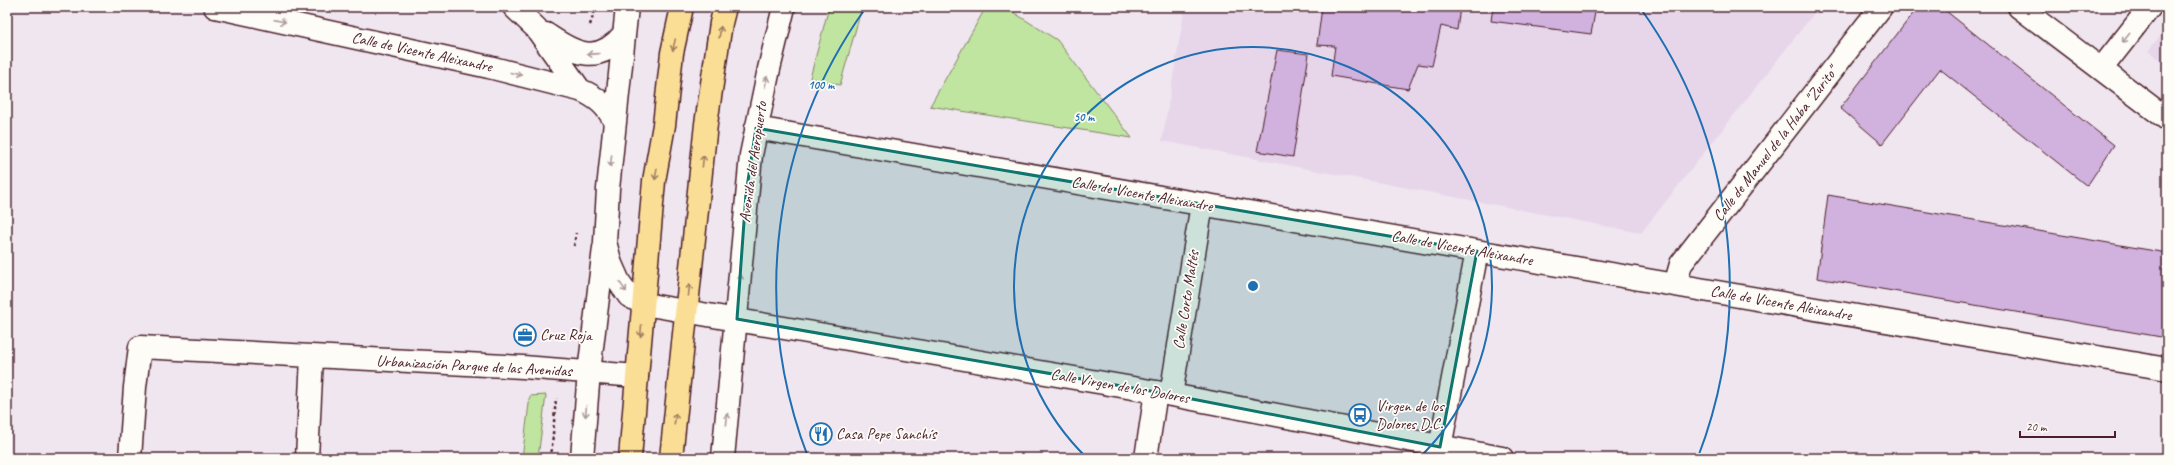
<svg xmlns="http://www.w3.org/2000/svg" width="2174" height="465" font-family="Caveat,sans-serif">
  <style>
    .built { fill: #e7d6ea }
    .green { fill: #bfe5a0; stroke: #848266 }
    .building { fill: #d1b1dd; stroke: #4a1f2b }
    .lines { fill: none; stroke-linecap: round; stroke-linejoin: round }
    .minor-casing { stroke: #4a1f2b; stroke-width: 25 }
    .major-casing { stroke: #4a1f2b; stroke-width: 25 }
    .path { stroke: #4a1f2b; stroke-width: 2.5; stroke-dasharray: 3 3; stroke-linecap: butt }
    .minor { stroke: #fdfcf7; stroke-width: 22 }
    .major { stroke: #fbde96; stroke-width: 22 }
    .oneway { stroke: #ac999b }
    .oneway2 { stroke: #a27e60 }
    .marked { fill: #0f766e; fill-opacity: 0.2; stroke: #0f766e; stroke-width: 3; stroke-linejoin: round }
    .ring { fill: none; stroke: #1f6fb2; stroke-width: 2 }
    .labels { text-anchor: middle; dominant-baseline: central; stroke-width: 3.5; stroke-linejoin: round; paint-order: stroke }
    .street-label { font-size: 16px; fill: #4a1f2b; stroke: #fdfcf7 }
    .poi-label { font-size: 16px; fill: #4a1f2b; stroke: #fdfcf7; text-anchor: start }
    .centre { fill: #1f6fb2; stroke: #fdfcf7; stroke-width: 2 }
    .ring-label { font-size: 12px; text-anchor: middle; font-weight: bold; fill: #1f6fb2; stroke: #fdfcf7; stroke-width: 3.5; stroke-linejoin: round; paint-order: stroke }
  </style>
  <rect width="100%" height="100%" fill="#f0e6ef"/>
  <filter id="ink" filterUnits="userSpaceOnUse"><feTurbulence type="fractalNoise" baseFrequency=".025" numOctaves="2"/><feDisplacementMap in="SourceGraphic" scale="8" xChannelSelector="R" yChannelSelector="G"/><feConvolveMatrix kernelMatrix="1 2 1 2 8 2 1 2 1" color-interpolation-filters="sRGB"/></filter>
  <g filter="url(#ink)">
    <path class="built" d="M1185,7h634l-178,226 -479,-92z
      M2167,27v38l-19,-14z"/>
    <path class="green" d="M829,7h33l-22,78 -30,-7z
      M986,7h19l52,33 75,98 -202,-32z
      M546,395l-8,63h-16l8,-62z"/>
    <path class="building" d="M1322,7h138l-3,23 -16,-4 -9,40 -14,-2 -10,25 -77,-13 4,-30 -18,-1z
      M1493,7h103l-5,27 -100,-13z
      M1918,7h23l173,138 -27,41 -147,-117 -58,75 -42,-36z
      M1277,50l32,4 -16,103 -36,-6z
      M1828,195l339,58v85l-350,-60z"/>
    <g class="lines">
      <g class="minor-casing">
        <path id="minor" d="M215,7l274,60 91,23c17,7 27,16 35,32
          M514,7l22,21 44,62
          M627,7l-19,182 -3,53 6,22 8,18 10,14 15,8 512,88 346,66
          M2019,7l148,112
          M546,34c29,20 52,32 78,0
          M2102,68l48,-61
          M756,128l1411,241
          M1675,285l6,-21 200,-257
          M1171,395l31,-191
          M130,458l5,-71 5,-40 383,20 114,9
          M307,458l5,-101
          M582,458l7,-86 15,-124
          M723,458l28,-303 18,-86 15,-62
          M1146,458l10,-66
          M1438,458l39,-207"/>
      </g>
      <g class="major-casing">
        <path id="major" d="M630,458l24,-277 10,-56 8,-72 10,-46
          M671,458l35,-334 15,-101 4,-16"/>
      </g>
      <path class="path" d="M590,25l6,-18
        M574,246l2,-13
        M551,458l5,-60"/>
      <use href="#minor" class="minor"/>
      <use href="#major" class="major"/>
    </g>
    <defs><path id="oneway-shaft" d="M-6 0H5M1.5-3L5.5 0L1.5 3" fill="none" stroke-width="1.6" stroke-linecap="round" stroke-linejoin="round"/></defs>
    <g class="oneway">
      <use href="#oneway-shaft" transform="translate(280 21) rotate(12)"/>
      <use href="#oneway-shaft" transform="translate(2126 38) rotate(128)"/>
      <use href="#oneway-shaft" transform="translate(593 54) rotate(176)"/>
      <use href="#oneway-shaft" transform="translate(516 74) rotate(14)"/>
      <use href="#oneway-shaft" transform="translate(766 82) rotate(-78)"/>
      <use href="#oneway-shaft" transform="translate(611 161) rotate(96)"/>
      <use href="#oneway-shaft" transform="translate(740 280) rotate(-86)"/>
      <use href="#oneway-shaft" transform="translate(623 287) rotate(55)"/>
      <use href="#oneway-shaft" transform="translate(586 411) rotate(95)"/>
      <use href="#oneway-shaft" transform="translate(727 419) rotate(-84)"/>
    </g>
    <g class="oneway2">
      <use href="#oneway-shaft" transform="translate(720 32) rotate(-82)"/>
      <use href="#oneway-shaft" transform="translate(674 45) rotate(102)"/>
      <use href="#oneway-shaft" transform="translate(703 161) rotate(-84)"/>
      <use href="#oneway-shaft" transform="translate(656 174) rotate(99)"/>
      <use href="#oneway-shaft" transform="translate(689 290) rotate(-84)"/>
      <use href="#oneway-shaft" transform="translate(641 331) rotate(95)"/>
      <use href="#oneway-shaft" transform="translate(675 419) rotate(-83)"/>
    </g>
  </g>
  <path class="marked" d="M756,128l721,123 -37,196 -284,-55 -419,-73 9,-125z"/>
  <g class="ring">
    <path d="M1087 458A239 239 0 1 1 1419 458"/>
    <path d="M808 457A477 477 0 0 1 865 9M1641 9A477 477 0 0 1 1698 457"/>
  </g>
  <defs>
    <g id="office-ring" transform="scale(1.15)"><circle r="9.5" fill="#fdfcf7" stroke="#1f6fb2" stroke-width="1.5"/><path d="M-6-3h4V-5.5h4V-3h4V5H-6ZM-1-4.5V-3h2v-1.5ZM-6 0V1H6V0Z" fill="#1f6fb2"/></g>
    <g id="bus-ring" transform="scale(1.15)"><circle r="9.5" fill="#fdfcf7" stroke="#1f6fb2" stroke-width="1.5"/><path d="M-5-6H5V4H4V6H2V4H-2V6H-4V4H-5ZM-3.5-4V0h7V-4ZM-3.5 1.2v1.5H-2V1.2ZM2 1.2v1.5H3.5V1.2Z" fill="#1f6fb2"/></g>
    <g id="restaurant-ring" transform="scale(1.15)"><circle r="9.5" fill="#fdfcf7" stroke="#1f6fb2" stroke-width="1.5"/><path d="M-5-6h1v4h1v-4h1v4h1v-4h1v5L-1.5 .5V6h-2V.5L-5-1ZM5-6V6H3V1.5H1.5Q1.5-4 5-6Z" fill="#1f6fb2"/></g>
  </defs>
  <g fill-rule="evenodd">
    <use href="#office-ring" x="525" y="335"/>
    <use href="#bus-ring" x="1360" y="415"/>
    <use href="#restaurant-ring" x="821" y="434"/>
  </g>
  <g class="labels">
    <g class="street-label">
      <text transform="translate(422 52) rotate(12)">Calle de Vicente Aleixandre</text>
      <text transform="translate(1775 144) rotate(-52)">Calle de Manuel de la Haba "Zurito"</text>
      <text transform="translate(753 162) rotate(-82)">Avenida del Aeropuerto</text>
      <text transform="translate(1142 194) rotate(10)">Calle de Vicente Aleixandre</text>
      <text transform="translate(1462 248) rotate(10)">Calle de Vicente Aleixandre</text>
      <text transform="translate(1186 300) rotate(-81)">Calle Corto Maltés</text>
      <text transform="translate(1781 303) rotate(10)">Calle de Vicente Aleixandre</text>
      <text transform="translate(474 366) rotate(3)">Urbanización Parque de las Avenidas</text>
      <text transform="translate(1120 386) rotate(10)">Calle Virgen de los Dolores</text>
    </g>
    <g class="poi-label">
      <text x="540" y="335">Cruz Roja</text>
      <text x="1376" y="406">Virgen de los<tspan x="1376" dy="18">Dolores D.C.</tspan></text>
      <text x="836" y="434">Casa Pepe Sanchís</text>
    </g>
  </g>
  <circle cx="1253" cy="286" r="6" class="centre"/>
  <g class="ring-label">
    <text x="821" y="89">100 m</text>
    <text x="1084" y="121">50 m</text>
  </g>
  <rect width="2174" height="465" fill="none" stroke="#fdfcf7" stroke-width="24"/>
  <rect x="12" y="12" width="2150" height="441" fill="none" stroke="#4a1f2b" stroke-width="1.5" filter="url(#ink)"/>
  <path d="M2020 431v6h95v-6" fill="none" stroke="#4a1f2b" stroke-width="2"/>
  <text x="2026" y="431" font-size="12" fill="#4a1f2b" stroke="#fdfcf7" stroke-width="3" paint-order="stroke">20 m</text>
</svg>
